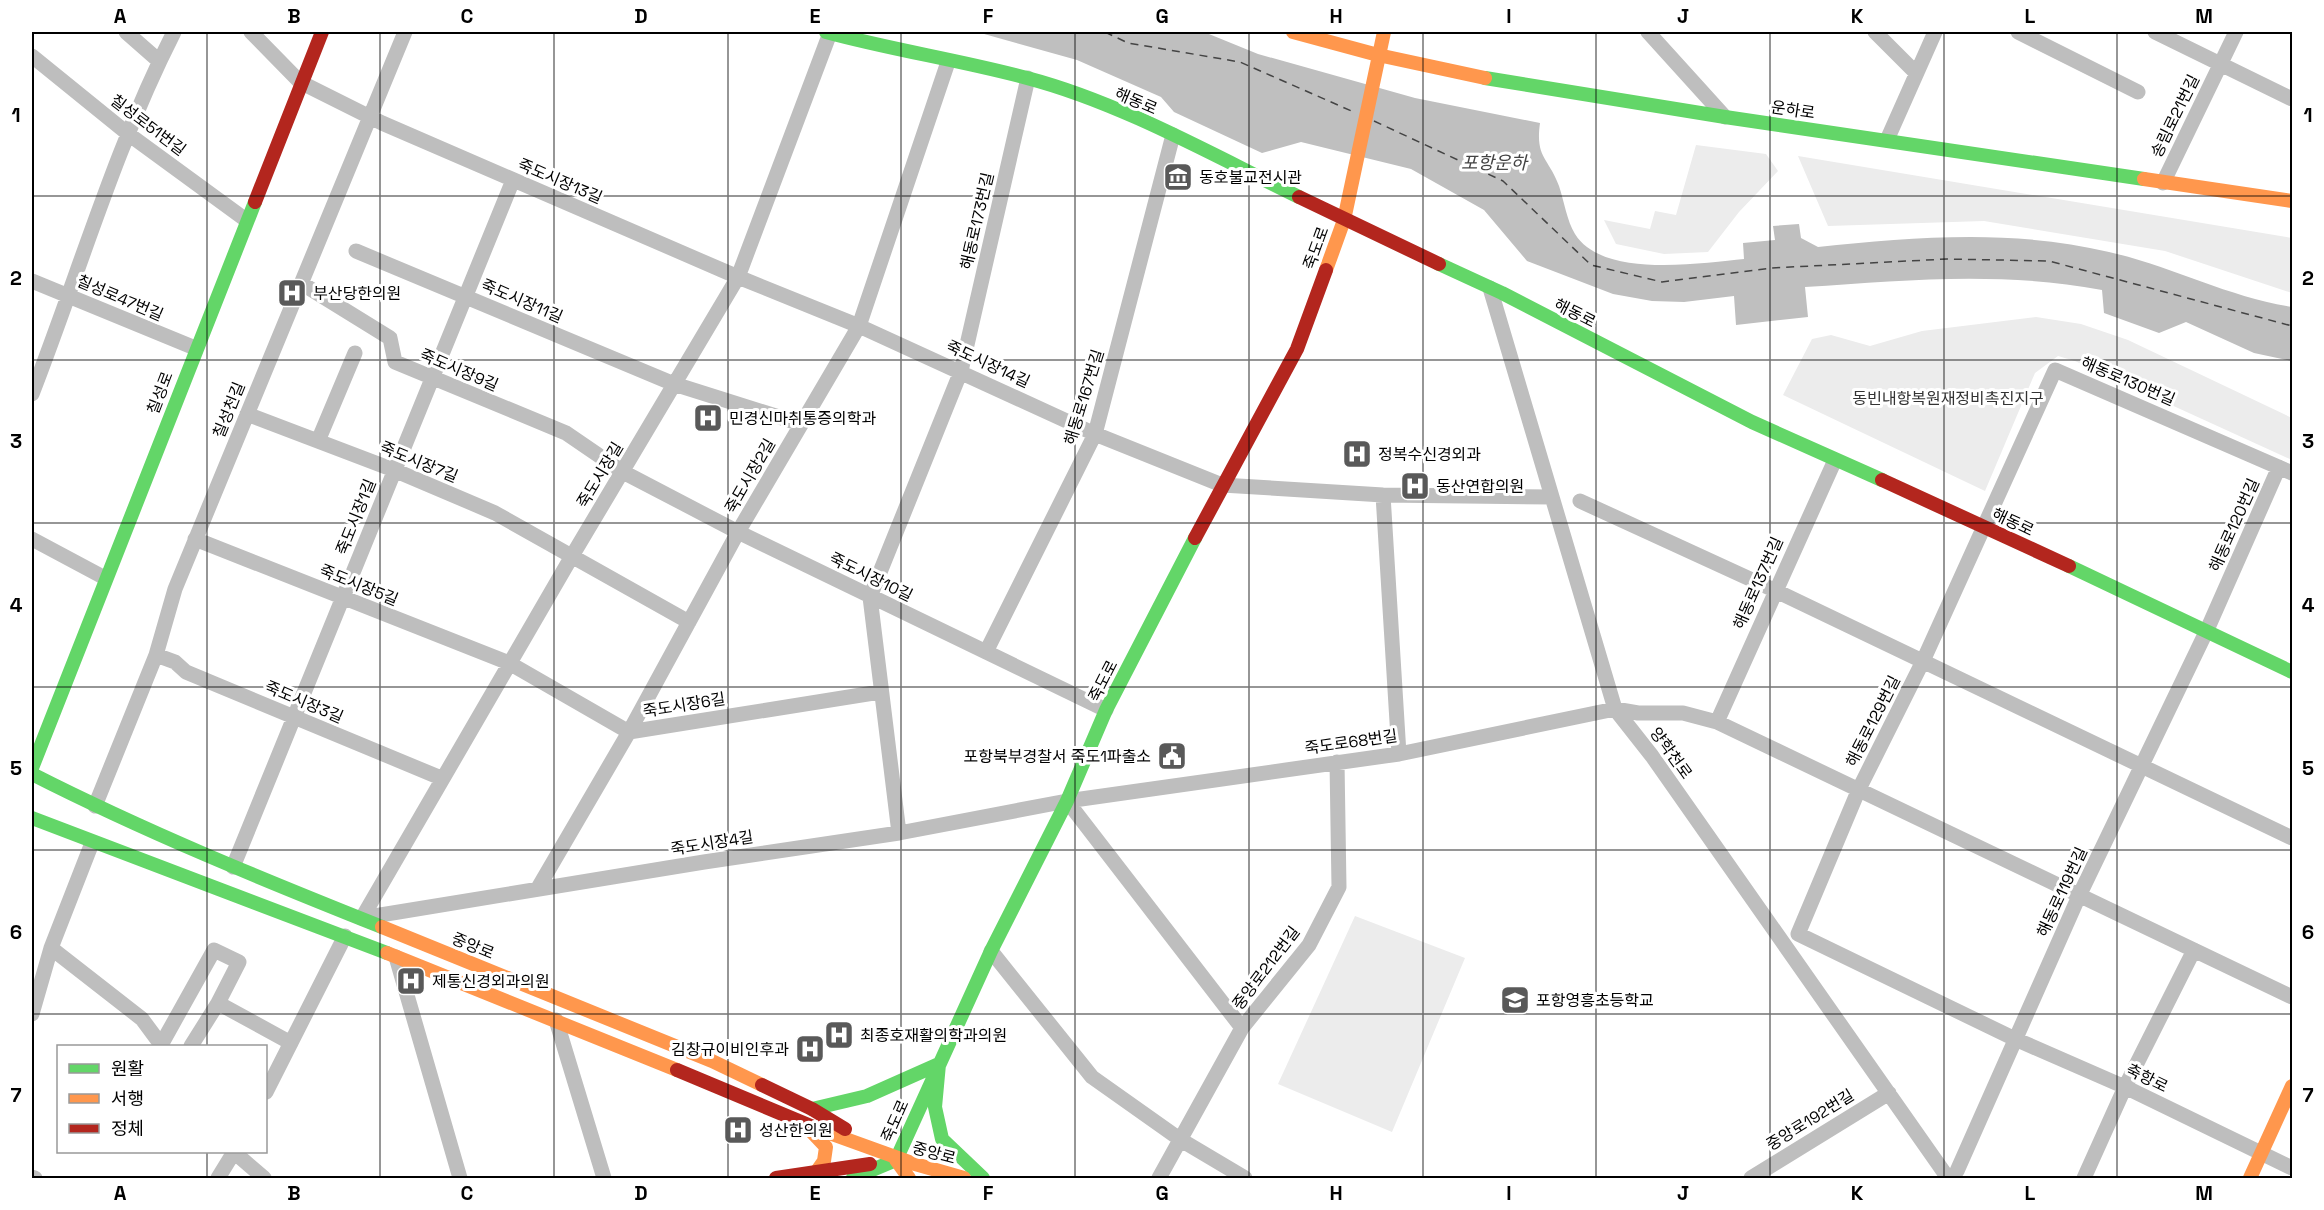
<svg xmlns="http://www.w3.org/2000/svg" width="2324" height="1210" font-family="'Space Grotesk','Noto Sans KR',sans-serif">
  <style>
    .green { fill: #ececec }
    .water { fill: #bfbfbf }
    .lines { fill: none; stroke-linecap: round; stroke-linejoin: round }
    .ferry { stroke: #444; stroke-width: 1.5; stroke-dasharray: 8 6; stroke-linecap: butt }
    .street { stroke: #bebebe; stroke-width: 15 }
    .fast { stroke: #63d668; stroke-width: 14 }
    .slow { stroke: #ff974d; stroke-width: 14 }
    .jam { stroke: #b3261e; stroke-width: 14 }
    .grid { fill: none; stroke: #000; stroke-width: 1.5; stroke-opacity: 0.55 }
    .labels { text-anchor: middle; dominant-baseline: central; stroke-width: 6; stroke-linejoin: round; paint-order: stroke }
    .street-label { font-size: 16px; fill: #000; stroke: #fff }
    .poi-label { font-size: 16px; fill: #000; stroke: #fff; text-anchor: start }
    .park-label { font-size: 16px; fill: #333; stroke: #fff }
    .water-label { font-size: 18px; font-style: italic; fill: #444; stroke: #fff }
    .neatline { fill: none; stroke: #000; stroke-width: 2 }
    .grid-label { font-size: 20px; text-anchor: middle; font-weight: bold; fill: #000 }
  </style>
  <rect width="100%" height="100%" fill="#fff"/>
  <path class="green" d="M1696,145l70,9 12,17 -39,41 -31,40 -44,2 -48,-10 -12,-24 46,9 5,-18 21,4z
    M1798,156l494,82v55l-127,-42 -181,-30 -156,5z
    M2036,317l45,7 47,16 164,78v42l-217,-99 -17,-5 -23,17 -50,118 -202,-96 29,-56 19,-4 39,11 52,-15z
    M1355,916l110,42 -73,174 -114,-48z"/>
  <path class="water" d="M977,32h227l54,22 157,44 125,25c-5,35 9,35 19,63 5,15 8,35 16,48 28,45 126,29 169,25l-1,-16 32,-3 -2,-14 26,-2 2,14 17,9c96,-10 196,-18 291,5 62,14 119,45 183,55v54l-38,-8 -68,-31 -27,11 -55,-20 -2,-23c-104,-19 -193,-10 -297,-3l3,30 -72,8 -2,-29 -50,6 -32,-1 -39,-7 -86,-33 -43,-51 -73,-41 -110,-27 -39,11 -88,-41 -13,-15 -84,-37z"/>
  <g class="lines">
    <path class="ferry" d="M1105,32l23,11 112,19 116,51
      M1374,121l129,60 88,84 71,17 110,-14 175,-9 102,2 243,65"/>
    <path class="street" d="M126,32l33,29
      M251,32l49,50 82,41 356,154 121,49 236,108 127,51 161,10 169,2
      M1648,32l77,85
      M1875,32l40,40
      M2018,32l120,60
      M2155,32l137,67
      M32,56l95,77 119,87
      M1887,140l48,-108
      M2163,183l73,-151
      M356,251l318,133 127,40
      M32,281l163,67
      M301,283l89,55 5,24 171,71 57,39 115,60 368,178
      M1490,288l125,421 37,47 296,422
      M32,394c47,-121 83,-246 142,-362
      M247,414l147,56 101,43 194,109
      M318,441l37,-88
      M2292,473l-237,-103 -132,291 -64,128 -61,145 217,105 110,48 167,81
      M1383,495l16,259
      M1580,501l194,89 518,248
      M32,539l73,39
      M195,539l314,124 120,69 251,-40
      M986,652l109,-218 78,-299
      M156,655l19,7 11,10 255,106
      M1717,722l118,-262
      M1067,801l175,227
      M95,806l61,-151 19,-66 230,-557
      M899,833l-29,-236 91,-226 67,-293
      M233,867l280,-687
      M538,888l91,-156 109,-200 121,-206 89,-264
      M362,918l342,-56 195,-29 168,-32 332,-47 216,-45 23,4h45l34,9 575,275
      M362,918l210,-362 166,-279 92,-244
      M51,948l91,71 20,27
      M991,951l101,126 89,63 64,38
      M396,957l64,221
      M32,1014l19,-66 41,-105
      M556,1020l48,158
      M161,1045l53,-95 25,12 -21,41 73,40
      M191,1046l27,-43
      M266,1092l79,-156
      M234,1152l30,26
      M1957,1171l122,-275 128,-266 72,-163
      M32,1177l3,1
      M218,1178l16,-26
      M1159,1178l83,-150 67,-83 30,-58 -2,-125
      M1751,1178l138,-85
      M2084,1178l41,-91 69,-137"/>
    <path class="fast" d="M826,32c66,18 134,28 201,46 92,24 186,77 272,119
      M1485,78l240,39 419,62
      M1439,264l63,29 250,129 130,58
      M2069,566l223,106
      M32,768l223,-566
      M32,774c114,58 232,106 350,153
      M32,818l355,135
      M939,1064l-4,43 7,32 41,39
      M812,1109l55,-13 72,-32
      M853,1178l43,-18 95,-209 76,-150 39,-91 89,-172"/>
    <path class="slow" d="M1293,32l85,23 107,23
      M2144,179l148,22
      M1326,270l18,-50 40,-188
      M382,927l330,134 50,24
      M387,953l290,117
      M808,1128l18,19 -2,14 -7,10
      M818,1129l97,35 49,14
      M896,1160l13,18
      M2250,1178l42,-92"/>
    <path class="jam" d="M1299,197l140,67
      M255,202l67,-170
      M1882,480l187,86
      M1195,538l102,-189 29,-79
      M677,1070l141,59
      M762,1085l50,24 33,20
      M776,1178l94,-14"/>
  </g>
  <path class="grid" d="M207,32v1014M380,32v1146M554,32v1146M728,32v1146M901,32v1146M1075,32v1146M1249,32v1146M1423,32v1146M1596,32v1146M1770,32v1146M1944,32v1146M2117,32v1146M32,196h2260M32,360h2260M32,523h2260M32,687h2260M32,850h2260M32,1014h2260M207,1152v26"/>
  <defs>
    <g id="museum-square" transform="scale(1.5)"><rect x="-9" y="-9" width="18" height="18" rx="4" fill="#595959" stroke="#fff"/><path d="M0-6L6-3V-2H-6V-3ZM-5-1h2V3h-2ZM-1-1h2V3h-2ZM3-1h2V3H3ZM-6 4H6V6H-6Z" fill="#fff"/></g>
    <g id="hospital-square" transform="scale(1.5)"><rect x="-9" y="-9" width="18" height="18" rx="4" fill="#595959" stroke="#fff"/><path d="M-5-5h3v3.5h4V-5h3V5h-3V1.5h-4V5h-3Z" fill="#fff"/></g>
    <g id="civic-square" transform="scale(1.5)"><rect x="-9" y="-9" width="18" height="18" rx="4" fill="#595959" stroke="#fff"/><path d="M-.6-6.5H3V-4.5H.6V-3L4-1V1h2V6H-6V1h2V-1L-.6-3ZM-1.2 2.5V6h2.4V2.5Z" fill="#fff"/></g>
    <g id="school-square" transform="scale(1.5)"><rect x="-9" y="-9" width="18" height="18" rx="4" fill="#595959" stroke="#fff"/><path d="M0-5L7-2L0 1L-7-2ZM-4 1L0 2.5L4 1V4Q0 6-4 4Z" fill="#fff"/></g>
  </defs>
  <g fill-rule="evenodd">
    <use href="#museum-square" x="1178" y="177"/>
    <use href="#hospital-square" x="292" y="293"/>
    <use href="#hospital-square" x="708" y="418"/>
    <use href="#hospital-square" x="1357" y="454"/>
    <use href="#hospital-square" x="1415" y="486"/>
    <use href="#civic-square" x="1172" y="756"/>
    <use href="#hospital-square" x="411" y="981"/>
    <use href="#school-square" x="1515" y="1000"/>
    <use href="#hospital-square" x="839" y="1035"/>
    <use href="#hospital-square" x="810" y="1049"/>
    <use href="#hospital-square" x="738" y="1130"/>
  </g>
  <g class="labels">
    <g class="street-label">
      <text transform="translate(1136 101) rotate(23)">해동로</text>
      <text transform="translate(1793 110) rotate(8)">운하로</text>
      <text transform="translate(2175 116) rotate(-64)">송림로21번길</text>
      <text transform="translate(148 125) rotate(37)">칠성로51번길</text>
      <text transform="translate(560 181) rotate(23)">죽도시장13길</text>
      <text transform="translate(977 221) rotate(-77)">해동로173번길</text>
      <text transform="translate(1316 248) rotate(-70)">죽도로</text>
      <text transform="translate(120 298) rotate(23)">칠성로47번길</text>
      <text transform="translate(522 301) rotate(23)">죽도시장11길</text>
      <text transform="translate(1575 313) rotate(27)">해동로</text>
      <text transform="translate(988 364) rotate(25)">죽도시장14길</text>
      <text transform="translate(459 370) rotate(23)">죽도시장9길</text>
      <text transform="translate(2128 381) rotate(23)">해동로130번길</text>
      <text transform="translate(160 393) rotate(-69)">칠성로</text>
      <text transform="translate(1084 397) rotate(-73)">해동로167번길</text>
      <text transform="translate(229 410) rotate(-68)">칠성천길</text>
      <text transform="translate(419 462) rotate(22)">죽도시장7길</text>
      <text transform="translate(600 475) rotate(-59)">죽도시장길</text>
      <text transform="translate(750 476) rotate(-60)">죽도시장2길</text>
      <text transform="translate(356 517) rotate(-68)">죽도시장1길</text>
      <text transform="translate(2013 522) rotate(25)">해동로</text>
      <text transform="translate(2234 525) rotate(-66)">해동로120번길</text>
      <text transform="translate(871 577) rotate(26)">죽도시장10길</text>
      <text transform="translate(1758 583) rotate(-66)">해동로137번길</text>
      <text transform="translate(359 585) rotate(22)">죽도시장5길</text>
      <text transform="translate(1103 681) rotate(-63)">죽도로</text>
      <text transform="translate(304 702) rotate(23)">죽도시장3길</text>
      <text transform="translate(684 705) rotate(-9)">죽도시장6길</text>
      <text transform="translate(1873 721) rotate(-63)">해동로129번길</text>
      <text transform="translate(1351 742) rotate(-8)">죽도로68번길</text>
      <text transform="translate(1671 753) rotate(54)">양학천로</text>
      <text transform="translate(712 843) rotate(-9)">죽도시장4길</text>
      <text transform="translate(2062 892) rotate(-65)">해동로119번길</text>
      <text transform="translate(473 946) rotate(22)">중앙로</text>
      <text transform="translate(1266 968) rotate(-53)">중앙로212번길</text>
      <text transform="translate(2147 1078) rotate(26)">축항로</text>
      <text transform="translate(1810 1120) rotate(-32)">중앙로192번길</text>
      <text transform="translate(895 1121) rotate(-66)">죽도로</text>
      <text transform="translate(934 1153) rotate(15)">중앙로</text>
    </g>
    <g class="poi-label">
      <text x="1199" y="177">동호불교전시관</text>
      <text x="313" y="293">부산당한의원</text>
      <text x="729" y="418">민경신마취통증의학과</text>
      <text x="1378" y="454">정복수신경외과</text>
      <text x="1436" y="486">동산연합의원</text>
      <text x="1151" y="756" text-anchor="end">포항북부경찰서 죽도1파출소</text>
      <text x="432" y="981">제통신경외과의원</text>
      <text x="1536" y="1000">포항영흥초등학교</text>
      <text x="860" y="1035">최종호재활의학과의원</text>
      <text x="789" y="1049" text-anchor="end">김창규이비인후과</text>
      <text x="759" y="1130">성산한의원</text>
    </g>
    <g class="park-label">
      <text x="1948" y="398">동빈내항복원재정비촉진지구</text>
    </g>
    <g class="water-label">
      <text x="1494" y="162">포항운하</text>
    </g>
  </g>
  <rect width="2324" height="1210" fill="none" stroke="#ffffff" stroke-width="66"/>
  <rect x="57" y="1045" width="210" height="108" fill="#ffffff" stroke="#999999" stroke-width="1.5"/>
  <rect x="69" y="1064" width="30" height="9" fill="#63d668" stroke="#999999" stroke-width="1.5"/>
  <text x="111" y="1075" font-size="18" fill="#000000">원활</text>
  <rect x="69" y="1094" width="30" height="9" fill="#ff974d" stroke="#999999" stroke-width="1.5"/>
  <text x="111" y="1105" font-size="18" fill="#000000">서행</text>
  <rect x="69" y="1124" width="30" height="9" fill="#b3261e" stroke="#999999" stroke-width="1.5"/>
  <text x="111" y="1135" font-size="18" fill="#000000">정체</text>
  <rect x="33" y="33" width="2258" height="1144" class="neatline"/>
  <g class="grid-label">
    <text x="120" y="23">A</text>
    <text x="294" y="23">B</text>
    <text x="467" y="23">C</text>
    <text x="641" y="23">D</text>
    <text x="815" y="23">E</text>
    <text x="988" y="23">F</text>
    <text x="1162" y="23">G</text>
    <text x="1336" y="23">H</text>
    <text x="1509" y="23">I</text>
    <text x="1683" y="23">J</text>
    <text x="1857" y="23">K</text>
    <text x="2030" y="23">L</text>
    <text x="2204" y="23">M</text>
    <text x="16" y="122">1</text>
    <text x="2308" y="122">1</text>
    <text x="16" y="285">2</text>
    <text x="2308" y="285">2</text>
    <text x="16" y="448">3</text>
    <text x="2308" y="448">3</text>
    <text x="16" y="612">4</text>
    <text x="2308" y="612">4</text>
    <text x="16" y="775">5</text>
    <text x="2308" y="775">5</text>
    <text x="16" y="939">6</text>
    <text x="2308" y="939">6</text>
    <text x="16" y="1102">7</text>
    <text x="2308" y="1102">7</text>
    <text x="120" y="1200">A</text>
    <text x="294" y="1200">B</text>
    <text x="467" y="1200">C</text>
    <text x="641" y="1200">D</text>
    <text x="815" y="1200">E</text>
    <text x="988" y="1200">F</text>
    <text x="1162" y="1200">G</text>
    <text x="1336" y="1200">H</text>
    <text x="1509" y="1200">I</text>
    <text x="1683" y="1200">J</text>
    <text x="1857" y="1200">K</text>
    <text x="2030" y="1200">L</text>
    <text x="2204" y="1200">M</text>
  </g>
</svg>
